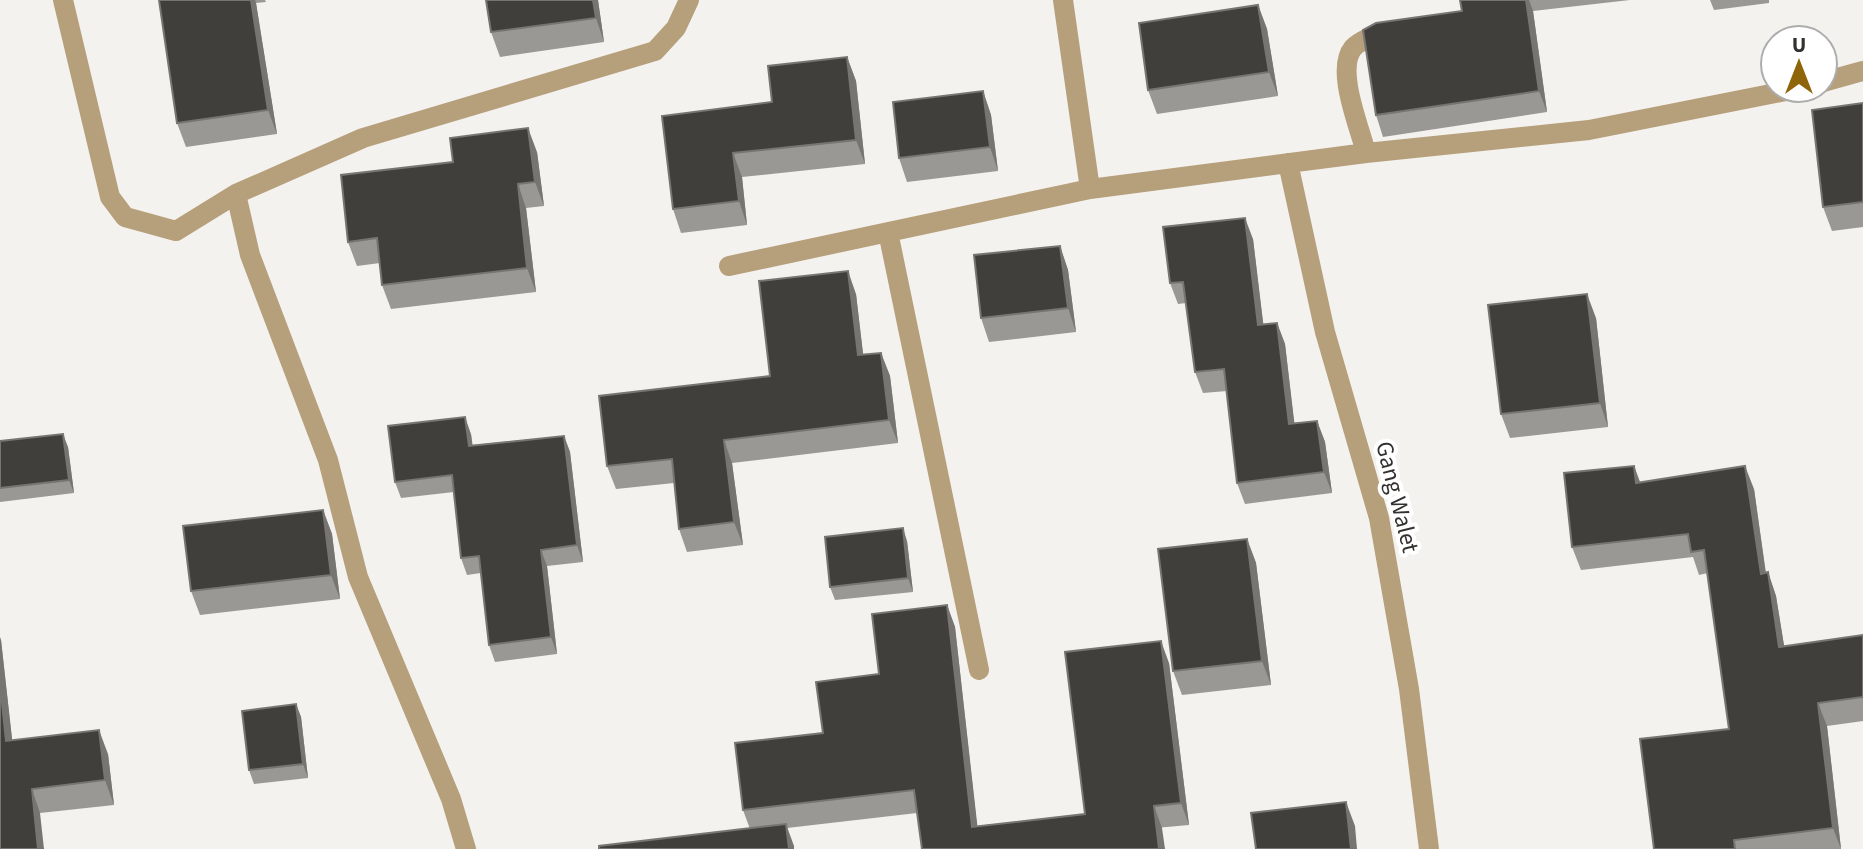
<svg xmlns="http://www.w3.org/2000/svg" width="1863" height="849" font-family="'Source Sans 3',sans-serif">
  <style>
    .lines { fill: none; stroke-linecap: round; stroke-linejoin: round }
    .minor { stroke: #b69f7b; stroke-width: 20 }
    .wall { fill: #9a9895 }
    .shaded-wall { fill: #767571 }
    .building { fill: #403f3c; stroke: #767571; stroke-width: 2 }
    .labels { text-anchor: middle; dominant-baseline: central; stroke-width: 8; stroke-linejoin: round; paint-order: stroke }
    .street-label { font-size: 24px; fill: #333231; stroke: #fff }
  </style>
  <rect width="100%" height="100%" fill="#f4f2ee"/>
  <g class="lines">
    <path class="minor" d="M63,0l47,197 15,20 51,14 60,-37 127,-56 292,-87 21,-23 13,-28
      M1063,0l27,189
      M1823,82l40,-11
      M1366,153c-6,-25 -31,-83 -13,-105 6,-7 19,-11 27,-16
      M1288,163l37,169 54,186 30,171 20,160
      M236,194l14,61 78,205 30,117 93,222 15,50
      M888,232l91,438
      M729,266l361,-77 276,-36 223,-23 212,-42"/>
  </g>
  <path class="wall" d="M159,0h106l1,2 -10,1 21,131 -91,13 -9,-24z
    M486,0h112l6,42 -104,15 -9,-25z
    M1460,0h170l-97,11 14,101 -164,25 -7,-22 86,-104z
    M1710,0h59v3l-55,7z
    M1258,5l9,24 11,67 -121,18 -9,-24z
    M847,57l9,24 9,83 -123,13 5,48 -66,8 -8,-24 99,-107z
    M983,91l8,24 7,56 -91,11 -8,-24z
    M1863,103v124l-31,4 -9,-24z
    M537,152l7,54 -18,2 10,84 -145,17 -9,-24 -2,-22 -23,3 -9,-24z
    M1253,239l10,85 14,-1 8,21 9,79 23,-2 8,21 7,51 -87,11 -8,-21 -10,-92 -24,2 -8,-21 -9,-69 -8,1 -8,-21z
    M1060,246l8,24 8,62 -87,10 -8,-24z
    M856,294l7,61 18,-2 9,23 8,67 -166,20 11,82 -56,7 -8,-23 -5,-46 -58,6 -9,-23 163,-90z
    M1596,318l12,109 -98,11 -9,-24z
    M471,434l1,11 92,-9 6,16 13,110 -36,4 10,88 -62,8 -6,-17 -8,-72 -14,2 -6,-17 -7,-66 -53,6 -6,-16z
    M0,441l68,6 6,46 -74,9z
    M1634,466l6,16 114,7 12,84 2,-1 8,24 8,50 79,-11v86l-36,5 14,123h-187l75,-120 -21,-156 -9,2 -6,-18 -112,13 -9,-23z
    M323,510l9,24 8,65 -140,16 -9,-24z
    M1247,539l9,24 15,122 -89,10 -9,-24z
    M907,541l6,51 -78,8 -5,-13z
    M947,605l8,22 22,199 108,-12 84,-151 20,162 -267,24 -5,-36 -130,15 7,21h-195l151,-20 -7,-19 80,-77z
    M1,640l11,100 96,14 6,51 -74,8 -40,36z
    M296,704l5,13 7,61 -54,6 -5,-14z"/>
  <path class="shaded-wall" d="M251,0h4l1,3 21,131 -9,-24z
    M593,0h5l6,42 -8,-24z
    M1526,0h3l4,11 14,101 -8,-21z
    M1258,5l9,24 11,67 -9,-24z
    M847,57l9,24 9,83 -9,-24z
    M983,91l8,24 7,56 -8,-24z
    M528,128l9,24 7,54 -9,-24z
    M733,153l9,24 5,48 -8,-24z
    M518,184l8,24 10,84 -9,-24z
    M1245,218l8,21 13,107 -8,-21z
    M1060,246l8,24 8,62 -8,-24z
    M848,271l8,23 10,84 -8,-23z
    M1587,294l9,24 12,109 -8,-24z
    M1277,323l8,21 12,101 -8,-21z
    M881,353l9,23 8,67 -9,-23z
    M465,417l6,17 4,28 -6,-16z
    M1317,421l8,21 7,51 -8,-21z
    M63,434l5,13 6,46 -5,-13z
    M564,436l6,16 13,110 -6,-17z
    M724,440l8,23 11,82 -9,-23z
    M1634,466l8,22 -6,-5z
    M1745,466l9,23 15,108 -8,-23z
    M323,510l9,24 8,65 -9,-24z
    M903,528l4,13 6,51 -5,-14z
    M1247,539l9,24 15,122 -9,-24z
    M541,550l6,16 10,88 -6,-17z
    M1768,572l8,24 12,74 -9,-23z
    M947,605l8,22 25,222 -8,-22z
    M0,637l1,3 14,125 -9,-24 -6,-57z
    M1161,641l8,22 20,162 -8,-22z
    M1818,703l9,23 14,123 -8,-21z
    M296,704l5,13 7,61 -5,-14z
    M99,730l9,24 6,51 -9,-25z
    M32,789l8,24 4,36h-6z
    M1346,802l9,24 2,23h-6z
    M1154,806l8,22 3,21h-6z
    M786,824l8,22v3h-5z"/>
  <path class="building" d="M159,0h92l17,110 -91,13z
    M486,0h107l3,18 -105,14z
    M1460,0h66l13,91 -163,24 -13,-85 13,-7 86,-12z
    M1258,5l11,67 -121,18 -9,-67z
    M847,57l9,83 -123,13 6,48 -66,8 -11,-93 110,-14 -4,-36z
    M983,91l7,56 -91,11 -6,-56z
    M1863,103v99l-40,5 -11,-97z
    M528,128l7,54 -17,2 9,84 -145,17 -5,-47 -29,4 -7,-67 112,-13 -3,-24z
    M1245,218l13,107 19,-2 12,101 28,-3 7,51 -87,11 -13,-114 -29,3 -12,-90 -13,1 -7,-56z
    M1060,246l8,62 -87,10 -7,-63z
    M848,271l10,84 23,-2 8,67 -165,20 10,82 -55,7 -7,-70 -65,7 -8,-70 171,-20 -11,-95z
    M1587,294l13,109 -99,11 -13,-109z
    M465,417l4,29 95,-10 13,109 -36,5 10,87 -62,8 -10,-89 -18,2 -9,-83 -57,7 -7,-56z
    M63,434l6,46 -69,8v-47z
    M1634,466l2,17 109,-17 16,108 7,-2 11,75 84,-12v62l-45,6 15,125 -99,12 1,9h-81l-14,-110 89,-10 -25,-179 -13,2 -3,-18 -116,13 -8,-74z
    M323,510l8,65 -140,16 -8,-65z
    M903,528l5,50 -78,9 -5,-50z
    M1247,539l15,122 -89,10 -15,-122z
    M947,605l25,222 113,-13 -20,-162 96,-11 20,162 -27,3 5,43h-237l-8,-59 -171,20 -8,-67 88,-10 -7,-51 63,-8 -7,-60z
    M0,684l6,57 93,-11 6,50 -73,9 6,60h-38z
    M296,704l7,60 -54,6 -7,-59z
    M1346,802l5,47h-95l-5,-36z
    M786,824l3,25h-190v-3z"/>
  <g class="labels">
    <g class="street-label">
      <text transform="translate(1397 497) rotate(76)">Gang Walet</text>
    </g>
  </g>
  <g transform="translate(1799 64)"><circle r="38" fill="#ffffff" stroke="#adadad" stroke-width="2"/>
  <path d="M0-6L14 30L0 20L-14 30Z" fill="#8f650a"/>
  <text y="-12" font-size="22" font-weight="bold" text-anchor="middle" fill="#333231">U</text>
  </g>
</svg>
